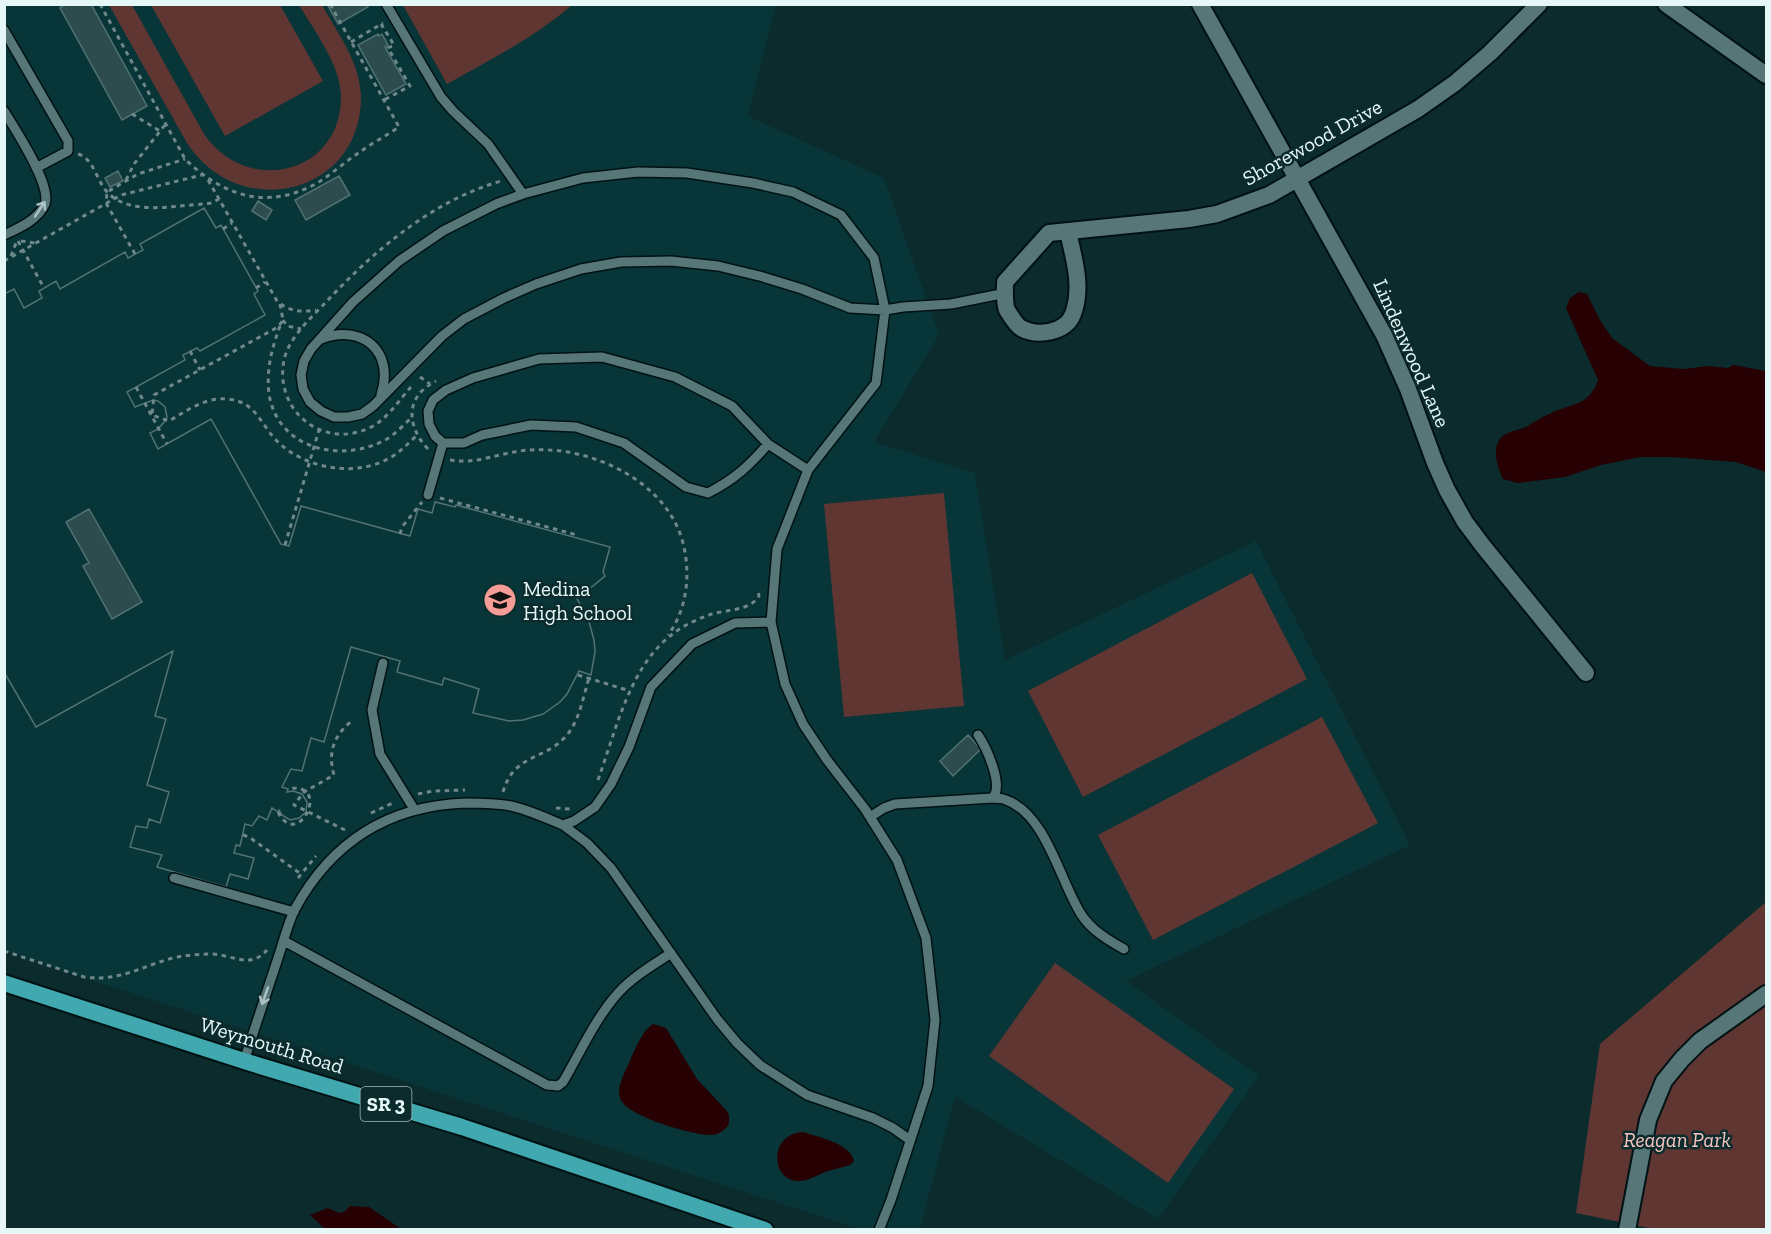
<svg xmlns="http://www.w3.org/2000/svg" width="1771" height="1234" font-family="'Zilla Slab',serif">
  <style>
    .built { fill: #083538 }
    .green { fill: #603633 }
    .water { fill: #260002 }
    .building { fill: #2d4c4d; stroke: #537274; stroke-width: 1.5; fill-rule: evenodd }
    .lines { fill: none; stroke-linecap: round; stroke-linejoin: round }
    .service-casing { stroke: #001213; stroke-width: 12 }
    .minor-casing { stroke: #001213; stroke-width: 20 }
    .primary-casing { stroke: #001213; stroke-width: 20 }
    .path { stroke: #6f8889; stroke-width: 3; stroke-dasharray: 4.5 4.5; stroke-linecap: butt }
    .service { stroke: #567678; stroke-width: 9 }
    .minor { stroke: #567678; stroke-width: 16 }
    .primary { stroke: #40a8ae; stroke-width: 16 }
    .oneway { stroke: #acc3c5 }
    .labels { text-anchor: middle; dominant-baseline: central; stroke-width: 5; stroke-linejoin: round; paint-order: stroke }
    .shield { fill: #0b2b2c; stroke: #a4babb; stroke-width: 1.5 }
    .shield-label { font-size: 20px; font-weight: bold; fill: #e6f7f8 }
    .street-label { font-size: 21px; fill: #e6f7f8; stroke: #0b2b2c }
    .poi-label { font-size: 21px; fill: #e6f7f8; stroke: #0b2b2c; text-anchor: start }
    .park-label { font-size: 21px; font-style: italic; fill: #f7c4c0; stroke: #0b2b2c }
  </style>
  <rect width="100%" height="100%" fill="#0b2b2c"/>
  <path class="built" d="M5,5h771l-28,111 136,62 55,157 -65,107 101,31 30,187 251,-119 154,304 -284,136 133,95 -101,143 -203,-122 -35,132h-61l-854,-277z"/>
  <path class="green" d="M109,5h23l72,129c43,63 138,40 137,-38 -1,-32 -26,-64 -42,-91h23c15,27 38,57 39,91 1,98 -121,128 -174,47z
    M151,5h129l43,76 -98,55z
    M403,5h169c-37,32 -82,55 -125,79z
    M944,493l20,213 -120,11 -20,-213z
    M1252,573l55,106 -224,118 -55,-106z
    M1322,717l56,106 -225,117 -55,-105z
    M1766,902v327h-112l-78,-16 24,-169z
    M1055,963l179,126 -66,94 -179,-127z"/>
  <path class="water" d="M1579,292l8,2 13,26 12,18 38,28 34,3 25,-3 19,2 5,-3 33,6v101l-30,-10 -64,-5h-32l-39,8 -36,12 -47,6 -15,-4c-6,-13 -13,-33 1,-44 6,-4 15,-5 22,-8 8,-5 16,-10 25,-14 22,-10 38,-7 47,-33l-32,-72 4,-10z
    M653,1024l13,4 31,51 30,32 2,4v9c-4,6 -10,11 -18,11 -19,0 -86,-19 -91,-37 -4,-12 7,-29 11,-40 5,-11 12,-28 22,-34z
    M803,1132c15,5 47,11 51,29l-4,4c-7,2 -15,4 -22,6 -9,3 -18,9 -27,10 -30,3 -34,-47 2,-49z
    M350,1206l19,1 32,22h-76l-15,-14 18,-7 11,5 5,-1z"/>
  <path class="building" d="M65,4h26l56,102 -25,14 -62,-112z
    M327,4h40l1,3 -30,17z
    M378,34l1,2 3,-2 6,11 -3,2 21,37 -20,11 -28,-50z
    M118,171l5,10 -13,6 -5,-9z
    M339,176l11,19 -44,25 -11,-20z
    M258,201l14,9 -6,10 -14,-9z
    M204,208l12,20 5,-3 37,66 -4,3 11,21 -65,36 -3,-3 -14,7 2,5 -58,32 8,15 18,-7 5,1 7,6 2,10 -2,4 -7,8 -8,4 8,16 53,-30 70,125 8,2 12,-40 109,30 8,-27 14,4 3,-11 20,5 1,-2 154,42 -7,25 2,4 -28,23 11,19 6,22 1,12 -4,23 -12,-4 -12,23 -7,8 -17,12 -20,6 -14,1 -36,-8 6,-24 -35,-11 -2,7 -45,-13 3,-11 -49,-14 -27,95 -13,-4 -9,33 -11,-2 -9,18 6,2 -1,3 6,-1 9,3 5,8 -1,10 -7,6 -9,2 -8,-5 -3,-5 -1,2 -6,-4 -5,12 -8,-4 -7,10 -7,-2 -5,22 -4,-1 -2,8 20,5 -6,21 -18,-5 -4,13 -69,-20 5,-12 -32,-8 6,-21 11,2 2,-9 11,4 9,-31 -22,-7 19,-66 -11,-3 18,-65 -137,76 -32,-55v-378l10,-5 10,19 18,-10 -3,-7 17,-10 4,8 65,-37 3,6 15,-8 -3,-6zM89,509l53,93 -30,17 -29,-53 6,-3 -23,-41z
    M204,208l12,20 5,-3 37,66 -4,3 11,21 -65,36 -3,-3 -14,7 2,5 -58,32 8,15 18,-7 5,1 7,6 2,10 -2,4 -7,8 -8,4 8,16 53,-30 70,125 8,2 12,-40 109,30 8,-27 14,4 3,-11 20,5 1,-2 154,42 -7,25 2,4 -28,23 11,19 6,22 1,12 -4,23 -12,-4 -12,23 -7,8 -17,12 -20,6 -14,1 -36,-8 6,-24 -35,-11 -2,7 -45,-13 3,-11 -49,-14 -27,95 -13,-4 -9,33 -11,-2 -9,18 6,2 -1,3 6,-1 9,3 5,8 -1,10 -7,6 -9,2 -8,-5 -3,-5 -1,2 -6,-4 -5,12 -8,-4 -7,10 -7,-2 -5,22 -4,-1 -2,8 20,5 -6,21 -18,-5 -4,13 -69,-20 5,-12 -32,-8 6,-21 11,2 2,-9 11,4 9,-31 -22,-7 19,-66 -11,-3 18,-65 -137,76 -32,-55v-378l10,-5 10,19 18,-10 -3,-7 17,-10 4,8 65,-37 3,6 15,-8 -3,-6z
    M968,735l13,14 -28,27 -13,-15z"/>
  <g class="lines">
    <g class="service-casing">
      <path id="service" d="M386,4l55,93 12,14 35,33 35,50
        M4,30l64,111v10l-32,17
        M4,111c11,18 48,74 41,93 -7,16 -26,24 -41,31
        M321,339c42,-16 74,13 60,56
        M768,444c-19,22 -33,35 -60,49l-22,-6 -62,-44 -48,-16 -45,-2 -49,10 -18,8h-21l-8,-7 -6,-12 -1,-13 5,-11 13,-10 27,-12 66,-19 63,-2 73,20 57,29 36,38 40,26
        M428,495l15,-52
        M771,622l-36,1 -43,21 -41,43 -22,60 -18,37 -16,23 -21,14 -11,4 24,18 24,25 106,151 20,24 23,22 47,30 66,23 20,10 17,12
        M383,663l-11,47 8,44 34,55
        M978,735c8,12 27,52 14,63
        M870,817l14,-9 11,-4 97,-6c4,0 10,0 14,2 40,14 54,81 75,114 10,16 27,26 43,35
        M174,878l120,34
        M284,941l263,144 11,1 5,-4c17,-29 33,-65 56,-90 15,-16 34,-27 52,-39
        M244,1061c11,-34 22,-67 33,-100 6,-17 10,-36 18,-52 37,-68 94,-103 170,-106 15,0 31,0 46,3 18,4 35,12 52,19
        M879,1230l12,-30 37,-114 7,-66 -9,-82 -29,-78 -32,-51 -38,-49 -24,-36 -18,-40 -14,-62 6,-73 31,-79 68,-87 9,-73 -11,-52 -33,-43 -48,-23 -40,-9 -66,-10 -49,-1 -55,6 -60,16 -27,10 -53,27 -44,30 -46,41 -42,47 -7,12 -3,14 2,14 7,13 11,9 13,6h14l14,-3 11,-8 69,-70 22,-17 40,-21 32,-14 45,-15 40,-7 50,-1 47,5 45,11 39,12 48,19 35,2 18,-3 48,-3 55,-11"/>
    </g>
    <g class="minor-casing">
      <path id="minor" d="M1200,4l184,331 24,54 27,74 12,27 18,32 18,24 103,127
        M1666,4l100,71
        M1068,232c6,26 15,56 5,82 -7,19 -36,23 -52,14 -5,-3 -11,-13 -14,-18 -3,-7 -2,-20 -2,-28l44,-49 140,-14 28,-5 52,-19 149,-86 37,-26 35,-30 49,-49
        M1627,1230l21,-110 16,-39 18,-22 18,-18 66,-47"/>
    </g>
    <g class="primary-casing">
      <path id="primary" d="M4,983l240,78 218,66 303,103"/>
    </g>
    <path class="path" d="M100,4l85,155c39,38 84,52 134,23 14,-9 27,-21 41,-30 12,-9 26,-16 39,-25l-69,-123
      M381,24l13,21 -6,3 22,38 -26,14
      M351,42l32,-19
      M132,114l28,17
      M78,154c16,4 19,29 31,40 24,22 67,11 96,10l6,-1 8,-4 58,102c12,11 24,11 39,9
      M126,180l8,-16 31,-39
      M208,180l11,19
      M223,229l9,-6
      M18,241l26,47
      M21,241l14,2
      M135,254l-29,-51 1,-11 31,-18 47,-15
      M11,256l5,-13
      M4,261l117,-66 81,-20
      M256,288l9,-6
      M280,304l3,16 -5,7 -124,68 -2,20 17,6c19,-11 36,-24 59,-22 27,3 31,22 47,40 28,30 82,40 118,17 9,-6 16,-13 24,-21
      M283,320l4,6 14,3
      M280,326c-8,22 -14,43 -11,68 9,56 73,70 118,45 9,-6 17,-14 24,-21
      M190,351l10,19
      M420,377l10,7
      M136,387l31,57
      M411,387c-12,13 -25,34 -42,41 -47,22 -95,-18 -85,-68 5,-23 28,-43 43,-59 48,-51 105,-100 174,-120
      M428,449c-22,-23 -23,-53 8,-68
      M450,460c28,5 53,-9 81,-10 60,-4 136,31 152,93 8,31 4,67 -15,92
      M440,498l137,37
      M400,534l2,-7 20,-25
      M285,545l34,-115
      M578,675l52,16
      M598,780c17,-47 31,-111 71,-143 11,-10 26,-17 40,-22 16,-6 40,-3 50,-19l-1,-5
      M503,792c11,-39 42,-31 64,-57 13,-16 16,-38 22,-57
      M418,794l15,-3 32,-1
      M556,808l14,1
      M278,812c20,40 55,-32 10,-23
      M371,813l24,-11
      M345,830l-51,-25 10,-13 30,-17c-7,-24 1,-41 19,-55
      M243,835l6,2 52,37
      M298,878l18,-22
      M4,951l80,26c44,6 69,-20 109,-22 11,-1 22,-2 32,1 17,4 29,9 42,-6"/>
    <use href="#service" class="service"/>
    <use href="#minor" class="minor"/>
    <use href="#primary" class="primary"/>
  </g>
  <defs><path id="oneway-shaft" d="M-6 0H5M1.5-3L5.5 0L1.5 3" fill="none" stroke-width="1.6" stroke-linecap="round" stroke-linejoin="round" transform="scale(1.5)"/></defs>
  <g class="oneway">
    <use href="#oneway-shaft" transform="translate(40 209) rotate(-56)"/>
    <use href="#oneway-shaft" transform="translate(265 996) rotate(109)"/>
  </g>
  <defs>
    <g id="school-disc" transform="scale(1.725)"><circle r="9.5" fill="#f59c96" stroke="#0b2b2c"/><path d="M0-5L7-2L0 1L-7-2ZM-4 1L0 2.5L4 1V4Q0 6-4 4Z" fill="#111"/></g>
  </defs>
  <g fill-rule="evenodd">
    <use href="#school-disc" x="500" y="600"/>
  </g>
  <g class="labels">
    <rect class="shield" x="360.5" y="1087" width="51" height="34" rx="4.5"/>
    <g class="shield-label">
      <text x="386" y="1104">SR 3</text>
    </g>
    <g class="street-label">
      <text transform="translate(1312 142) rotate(-29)">Shorewood Drive</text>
      <text transform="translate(1412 353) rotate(66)">Lindenwood Lane</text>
      <text transform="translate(272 1045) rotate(17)">Weymouth Road</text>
    </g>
    <g class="poi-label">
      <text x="523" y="588">Medina<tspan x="523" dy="24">High School</tspan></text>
    </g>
    <g class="park-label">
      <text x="1677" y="1139">Reagan Park</text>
    </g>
  </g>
  <rect width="1771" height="1234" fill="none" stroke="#e6f7f8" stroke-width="12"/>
</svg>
